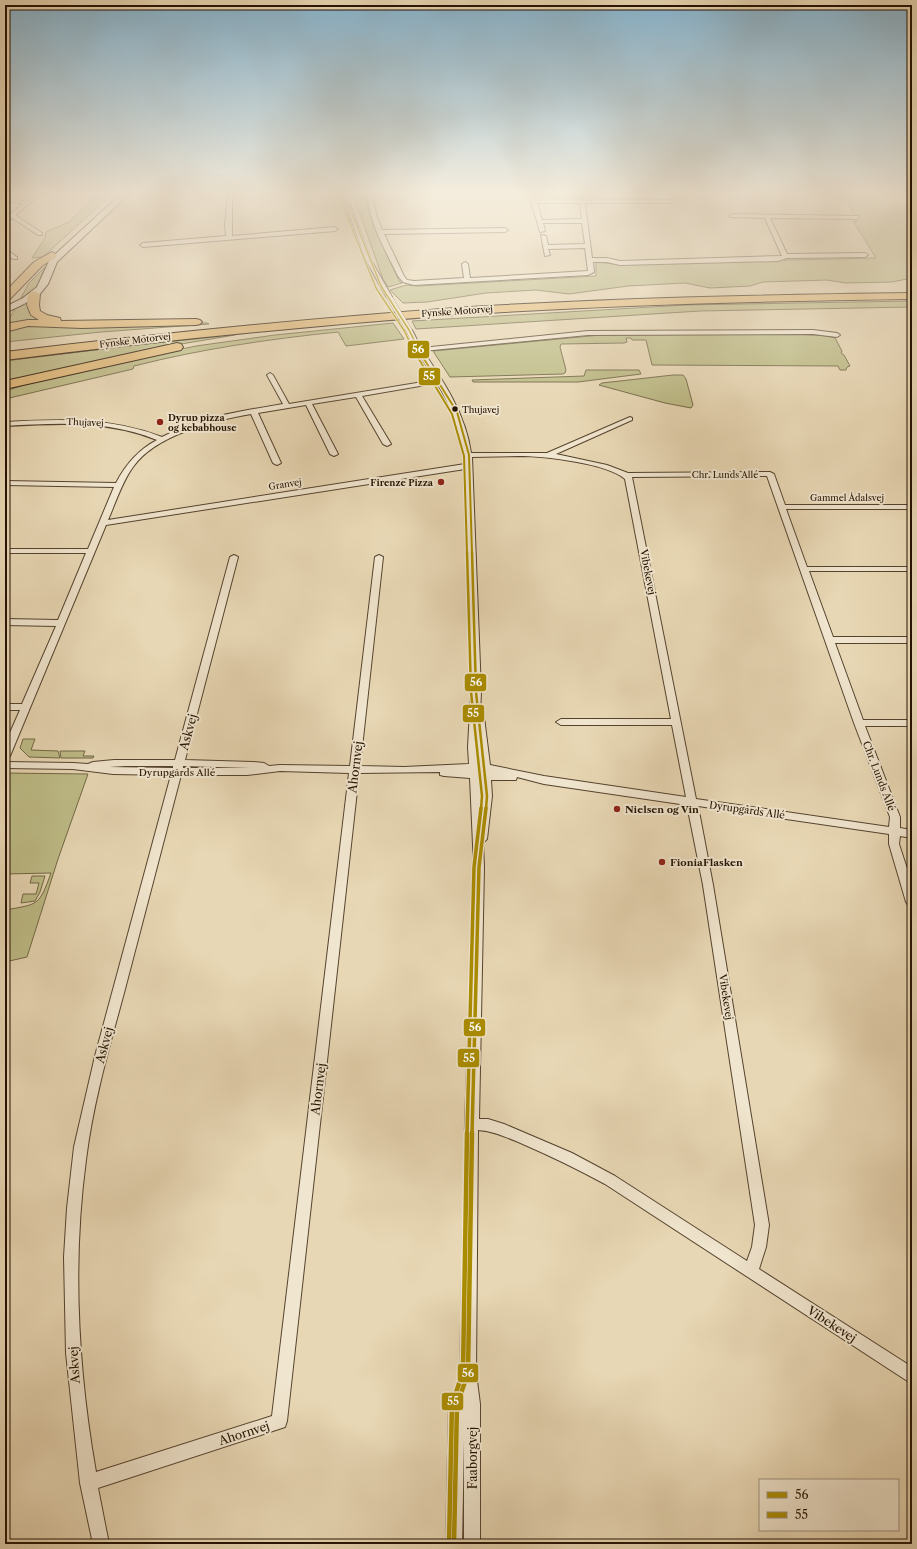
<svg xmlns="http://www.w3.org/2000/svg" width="917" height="1549" font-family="'Libre Caslon Text',serif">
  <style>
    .green { fill: #bebc87; stroke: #716744 }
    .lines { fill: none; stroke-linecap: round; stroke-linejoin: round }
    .minor-casing { stroke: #55432e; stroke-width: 2 }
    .secondary-casing { stroke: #241202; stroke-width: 2 }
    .motorway-casing { stroke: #241202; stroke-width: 2 }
    .minor { fill: #f0e5ce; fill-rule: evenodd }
    .secondary { fill: #f0e5ce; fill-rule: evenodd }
    .motorway { fill: #e4bc7a; fill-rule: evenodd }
    .minor-bridge-casing { stroke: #55432e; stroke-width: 6; stroke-linecap: butt }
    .minor-bridge { stroke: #f0e5ce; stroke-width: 5.5 }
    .bus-1-far4-casing { stroke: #f0e5ce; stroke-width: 3 }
    .bus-1-far3-casing { stroke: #f0e5ce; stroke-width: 4 }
    .bus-1-far2-casing { stroke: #f0e5ce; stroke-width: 5 }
    .bus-1-far1-casing { stroke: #f0e5ce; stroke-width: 6 }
    .bus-1-casing { stroke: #f0e5ce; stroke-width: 8 }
    .bus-2-far4-casing { stroke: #f0e5ce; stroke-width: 3 }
    .bus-2-far3-casing { stroke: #f0e5ce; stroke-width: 4 }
    .bus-2-far2-casing { stroke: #f0e5ce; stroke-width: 5 }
    .bus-2-far1-casing { stroke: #f0e5ce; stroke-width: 6 }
    .bus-2-casing { stroke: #f0e5ce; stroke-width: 8 }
    .bus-1-far4 { stroke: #aa8c00; stroke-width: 1.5 }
    .bus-1-far3 { stroke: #aa8c00; stroke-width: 2 }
    .bus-1-far2 { stroke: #aa8c00; stroke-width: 2.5 }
    .bus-1-far1 { stroke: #aa8c00; stroke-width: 3.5 }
    .bus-1 { stroke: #aa8c00; stroke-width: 4.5 }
    .bus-2-far4 { stroke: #aa8c00; stroke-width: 1.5 }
    .bus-2-far3 { stroke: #aa8c00; stroke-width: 2 }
    .bus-2-far2 { stroke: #aa8c00; stroke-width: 2.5 }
    .bus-2-far1 { stroke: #aa8c00; stroke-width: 3.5 }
    .bus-2 { stroke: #aa8c00; stroke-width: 4.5 }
    .bus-dot { fill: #241202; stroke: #f0e5ce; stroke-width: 1.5 }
    .poi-dot { fill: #8f2418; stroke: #f0e5ce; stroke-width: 1.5 }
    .labels { text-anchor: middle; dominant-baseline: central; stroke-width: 4; stroke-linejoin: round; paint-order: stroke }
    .far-street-label { font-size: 9px; fill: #241202; stroke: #f0e5ce }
    .bus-label { font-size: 9px; fill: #241202; stroke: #f0e5ce; text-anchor: start }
    .far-poi-label { font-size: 9px; font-weight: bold; fill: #241202; stroke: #f0e5ce; text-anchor: start }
    .street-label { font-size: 10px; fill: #241202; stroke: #f0e5ce }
    .poi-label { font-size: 10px; font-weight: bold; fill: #241202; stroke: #f0e5ce; text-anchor: start }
    .near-street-label { font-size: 12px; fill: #241202; stroke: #f0e5ce }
    .line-badge { stroke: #f0e5ce; stroke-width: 1.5 }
    .badge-label { font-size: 11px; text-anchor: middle; font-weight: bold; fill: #fff }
  </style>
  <rect width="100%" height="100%" fill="#e8d7b4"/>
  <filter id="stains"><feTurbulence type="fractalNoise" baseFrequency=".005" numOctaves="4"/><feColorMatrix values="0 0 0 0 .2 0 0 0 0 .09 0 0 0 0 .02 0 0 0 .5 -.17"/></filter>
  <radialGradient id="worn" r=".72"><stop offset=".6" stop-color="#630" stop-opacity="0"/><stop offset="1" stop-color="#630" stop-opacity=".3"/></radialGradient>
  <path class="green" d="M97,194h15l-69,63 -11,1 13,-20 1,-6 23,-10z
    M353,194h14l2,20 30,67 3,2 -14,4 -5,-8z
    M843,194h69v84l-20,4 -46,1 -19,-3 -64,2 -13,4 -40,2 -25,-5 -57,3 -59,8 -33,-4 -50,3 -59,9 -24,1 -13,-13 16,-5 12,1 178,-10v-14l18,2 262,-6 -23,-37h5z
    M45,267l-7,18 -8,8 -9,5 8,-15z
    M28,301v8l2,5 15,7 -39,3 10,-17z
    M912,301v6l-212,4 -284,18 -4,-8 274,-16z
    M207,323l2,1 -108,8 -96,10v-12l20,-4z
    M393,323l11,16 -58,7 -8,-14c-69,7 -137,17 -204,34l-1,3 -128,30v-8l19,-6 80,-20 92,-19 79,-11z
    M235,333v2l-60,10 -170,38v-22z
    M601,335l198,-1 28,2 8,2 7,13 -1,2 3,2 6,11 -3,1 -1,3h-6l-2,-4 -186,-1 -6,-25h-14l-1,-2h-5l1,4 -3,1 -63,1 -1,3 6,23 -1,3 -2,1 -113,3 -17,-26z
    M586,370h53l2,4 -63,8h-105l-1,-2 112,-4z
    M673,375h10l3,4 7,26 -2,3 -26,-5 -66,-18 3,-2z
    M23,739h12l-4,11 27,1 2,7 -31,-1 -9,-9z
    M60,751h25l-2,5h11l-1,2h-32z
    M5,773l83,1 -30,85 -31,98 -22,5v-52c34,-6 34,-4 46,-37l-46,1z
    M32,876h13l-5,16 -5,9 -14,2 2,-9h13l3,-11h-9z"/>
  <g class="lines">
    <g class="minor-casing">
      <path id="minor" d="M36,194h5l-26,21 27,18v2h-4l-26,-17 -7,5v-5l18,-14 -18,-4v-4l8,4 14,1z
        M228,194h4v42l103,-9 3,2 -3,2 -192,16 -3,-2 3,-2 83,-7 -1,-11z
        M342,194h4l25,66 21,37 -1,1h-4l-21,-38z
        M368,194h4l4,20 6,16 123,-2 3,2 -3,2 -121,2 20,42 3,4 7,1 50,-3 -2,-14 3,-2 3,2 2,14 118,-7 -3,-23 -37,1 2,6 -5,1 -4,-21 5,1 2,9 37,-1 -3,-21h-39l2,8 -5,1 -9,-31 3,-2 138,1v2l-2,1h-85l7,55h15l13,3 162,-5 -17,-38 -35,-1 -1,-1 3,-2 126,2 1,1 -3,2 -86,-1 17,36 78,-1 3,2 -3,2 -78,1 -9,3 -158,4 -13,-3h-14l1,10 -6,3 -174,10 -11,-3 -5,-6c-12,-25 -30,-54 -30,-82zM537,203h43l2,16 -40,1z
        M5,249l12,8v2h-4l-8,-5z
        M409,328l3,2 9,18 167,-17 225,-1 24,3 3,2 -3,2 -24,-3 -225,1 -165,16c21,31 43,64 48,102h76l83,-36 2,1v2l-76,34 51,11 21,8 142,-1 4,2 11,31h127v4h-126l21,58h105v4h-103l24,66h79v6h-77l28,77h49v6h-47l35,91v11l12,2v8l-12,-2 -1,8 13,40v22l-4,-1 -2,-3 -17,-58v-10l-191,-28 15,79 56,340 -3,22 -7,22 153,98v17l-307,-200c-26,-14 -52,-27 -80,-39 -15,-6 -30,-14 -47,-15l-2,243 4,31v140h-16v-104l-2,104h-16l3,-139 11,-32 5,-249 9,-257 -4,-89 -26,-2 -4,-1v-3l-81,1 -72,648 -2,6 -6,2 -181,59 11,56h-16l-13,-61 -14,-130 -2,-96 3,-49 7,-61 21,-91 76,-281 -58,-1 -40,-5 -68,-1v-6l68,1 15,1 5,-2 21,-2h61l55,-203 4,-2 4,2 -53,203 68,2 11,1 5,3 11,-1 70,1 25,-209 4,-2 4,2 -23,209 44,1 65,-3 -1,-17 3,-55 -6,-223 -359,56 -96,231 -5,3v-15l15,-34h-15v-6h17l34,-78 -51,-1v-6l53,1 28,-67h-81v-4h83l26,-62 -109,-2v-4l111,2c10,-19 22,-33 41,-43 -49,-20 -100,-17 -152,-14v-4c54,-3 106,-5 157,15 38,-20 79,-26 121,-33l-16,-29 3,-2 3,2 16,29 146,-24 -24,-38 -5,-12zM437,383c15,25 25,52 28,81l-357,56c8,-18 14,-38 25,-53 22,-32 82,-47 118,-53l22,49 4,2 4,-2 -23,-50 48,-8 24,49 4,2 4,-2 -26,-50 44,-7 27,47 4,2 4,-2 -29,-48zM518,456c25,0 89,7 107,23l46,240h-110l-5,3 5,3h111l14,72 -142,-21 -54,-11 -6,-48 -4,-3 1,-22 -9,-235zM767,476l87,247 36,94 -1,10 -193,-28 -64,-322zM478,750l2,14h-1zM125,766h48v2l-64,-1zM183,766l67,2h-67zM280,771l69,2 -77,643 -176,56c-18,-103 -24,-208 -10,-312 7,-57 23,-112 38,-167 19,-73 38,-145 57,-218h66zM517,777l27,7 143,21 16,80 52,340 -3,22 -5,14 -132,-85 -43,-23 -68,-29 -16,-5h-9l5,-252 -1,-24 4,-4 5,-43 -1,-16h25zM480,779l2,17 -1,8z"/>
    </g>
    <g class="secondary-casing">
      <path id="secondary" d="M121,194h8l-72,68 -9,22 -9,11 -15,9 -19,9v-6l18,-9 14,-11 13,-28z"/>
    </g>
    <g class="motorway-casing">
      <path id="motorway" d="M52,252l5,3 -1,2 -14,9 -33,34 -4,1v-9l29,-30z
        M34,291l6,3 -1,11 1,6 7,4 13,3 1,3 135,-2 4,1 2,2 -2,2 -4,1 -114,3 -54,-2 -23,6v-8l23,-4h11l-8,-5 -4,-10 1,-11z
        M912,293v6c-152,2 -305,6 -457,16 -150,11 -300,26 -450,45v-8c150,-18 300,-33 450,-44 152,-10 305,-13 457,-15z
        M177,343l4,1 2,3 -2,3 -176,39v-8z"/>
    </g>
    <use href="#minor" class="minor"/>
    <use href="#secondary" class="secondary"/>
    <use href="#motorway" class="motorway"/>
    <g class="minor-bridge-casing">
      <path id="minor-bridge" d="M389,297l20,33"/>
    </g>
    <use href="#minor-bridge" class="minor-bridge"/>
    <g class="bus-1-far4-casing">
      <path id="bus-1-far4" d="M344,194l37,92 28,44 11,22"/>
    </g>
    <g class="bus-1-far3-casing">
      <path id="bus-1-far3" d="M419,351l38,61 12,43 3,98"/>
    </g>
    <g class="bus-1-far2-casing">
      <path id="bus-1-far2" d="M472,552l4,140 11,104 -1,13"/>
    </g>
    <g class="bus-1-far1-casing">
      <path id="bus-1-far1" d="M472,1134l7,-267 7,-59"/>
    </g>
    <g class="bus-1-casing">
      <path id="bus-1" d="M454,1544l3,-139 11,-32 4,-240"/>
    </g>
    <g class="bus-2-far4-casing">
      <path id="bus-2-far4" d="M339,196l37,92 29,44 9,20"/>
    </g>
    <g class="bus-2-far3-casing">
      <path id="bus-2-far3" d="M414,351l38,63 12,42 3,97"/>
    </g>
    <g class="bus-2-far2-casing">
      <path id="bus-2-far2" d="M467,552l4,140 11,104 -1,13"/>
    </g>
    <g class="bus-2-far1-casing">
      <path id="bus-2-far1" d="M467,1134l7,-267 7,-59"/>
    </g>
    <g class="bus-2-casing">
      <path id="bus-2" d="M449,1544l3,-140 11,-32 4,-239"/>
    </g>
    <use href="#bus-1-far4" class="bus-1-far4"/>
    <use href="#bus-1-far3" class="bus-1-far3"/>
    <use href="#bus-1-far2" class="bus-1-far2"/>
    <use href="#bus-1-far1" class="bus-1-far1"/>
    <use href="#bus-1" class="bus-1"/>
    <use href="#bus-2-far4" class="bus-2-far4"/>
    <use href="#bus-2-far3" class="bus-2-far3"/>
    <use href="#bus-2-far2" class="bus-2-far2"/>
    <use href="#bus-2-far1" class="bus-2-far1"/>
    <use href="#bus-2" class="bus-2"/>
  </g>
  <linearGradient id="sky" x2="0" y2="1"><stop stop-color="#87b6d2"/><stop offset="0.47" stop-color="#f5eddd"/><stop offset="1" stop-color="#f5eddd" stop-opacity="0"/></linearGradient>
  <rect width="917" height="410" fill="url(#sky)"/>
  <circle class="bus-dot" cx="455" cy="409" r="3.5"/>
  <g class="poi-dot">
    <circle cx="160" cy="422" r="4"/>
    <circle cx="441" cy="482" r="4"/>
    <circle cx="617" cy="809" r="4"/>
    <circle cx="662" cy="862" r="4"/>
  </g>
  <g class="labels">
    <g class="far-street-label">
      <text transform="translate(457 311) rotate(-4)">Fynske Motorvej</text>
      <text transform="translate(135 340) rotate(-7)">Fynske Motorvej</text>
      <text transform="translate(85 422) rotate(2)">Thujavej</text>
      <text x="725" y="474">Chr. Lunds Allé</text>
      <text transform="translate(285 484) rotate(-9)">Granvej</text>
      <text x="847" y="497">Gammel Ådalsvej</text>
    </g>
    <g class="bus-label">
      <text x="462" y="409">Thujavej</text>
    </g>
    <g class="far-poi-label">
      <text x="168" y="417">Dyrup pizza<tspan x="168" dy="10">og kebabhouse</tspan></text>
      <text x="433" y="482" text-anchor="end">Firenze Pizza</text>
    </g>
    <g class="street-label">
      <text transform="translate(648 572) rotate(79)">Vibekevej</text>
      <text x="177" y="772">Dyrupgårds Allé</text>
      <text transform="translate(879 776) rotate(69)">Chr. Lunds Allé</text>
      <text transform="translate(747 810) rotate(8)">Dyrupgårds Allé</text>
      <text transform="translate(726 997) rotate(81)">Vibekevej</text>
    </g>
    <g class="poi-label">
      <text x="625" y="809">Nielsen og Vin</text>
      <text x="670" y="862">FioniaFlasken</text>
    </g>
    <g class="near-street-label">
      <text transform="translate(188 732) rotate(-75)">Askvej</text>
      <text transform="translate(355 767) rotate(-83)">Ahornvej</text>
      <text transform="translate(104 1045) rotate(-75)">Askvej</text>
      <text transform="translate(318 1089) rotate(-83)">Ahornvej</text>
      <text transform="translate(832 1324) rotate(33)">Vibekevej</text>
      <text transform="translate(74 1365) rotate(-94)">Askvej</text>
      <text transform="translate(244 1433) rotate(-18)">Ahornvej</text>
      <text transform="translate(472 1458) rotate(-90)">Faaborgvej</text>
    </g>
  </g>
  <g class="line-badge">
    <rect x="407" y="340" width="23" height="19" rx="4" fill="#aa8c00"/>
    <rect x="418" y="367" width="23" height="19" rx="4" fill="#aa8c00"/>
    <rect x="464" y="673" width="23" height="19" rx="4" fill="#aa8c00"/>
    <rect x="462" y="704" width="23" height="19" rx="4" fill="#aa8c00"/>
    <rect x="463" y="1018" width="23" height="19" rx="4" fill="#aa8c00"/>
    <rect x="457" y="1048" width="23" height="20" rx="4" fill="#aa8c00"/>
    <rect x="457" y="1363" width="22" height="20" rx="4" fill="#aa8c00"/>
    <rect x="441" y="1392" width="23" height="19" rx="4" fill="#aa8c00"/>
  </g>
  <g class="badge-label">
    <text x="418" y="353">56</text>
    <text x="429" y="380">55</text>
    <text x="476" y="686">56</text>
    <text x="473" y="717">55</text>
    <text x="475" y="1031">56</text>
    <text x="469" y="1062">55</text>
    <text x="468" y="1377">56</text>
    <text x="453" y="1405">55</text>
  </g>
  <rect width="917" height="1549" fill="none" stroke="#e8d7b4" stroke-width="20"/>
  <rect x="6" y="6" width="905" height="1537" fill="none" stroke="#241202" stroke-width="2"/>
  <rect x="10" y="10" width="897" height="1529" fill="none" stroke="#241202"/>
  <rect x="759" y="1479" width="140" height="52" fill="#f0e5ce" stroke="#9e917c"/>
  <rect x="767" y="1492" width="20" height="6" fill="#aa8c00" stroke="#9e917c"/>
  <text x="795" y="1499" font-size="12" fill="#241202">56</text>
  <rect x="767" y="1512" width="20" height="6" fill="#aa8c00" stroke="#9e917c"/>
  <text x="795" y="1519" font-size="12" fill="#241202">55</text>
  <rect width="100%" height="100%" filter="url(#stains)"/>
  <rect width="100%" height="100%" fill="url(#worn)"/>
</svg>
